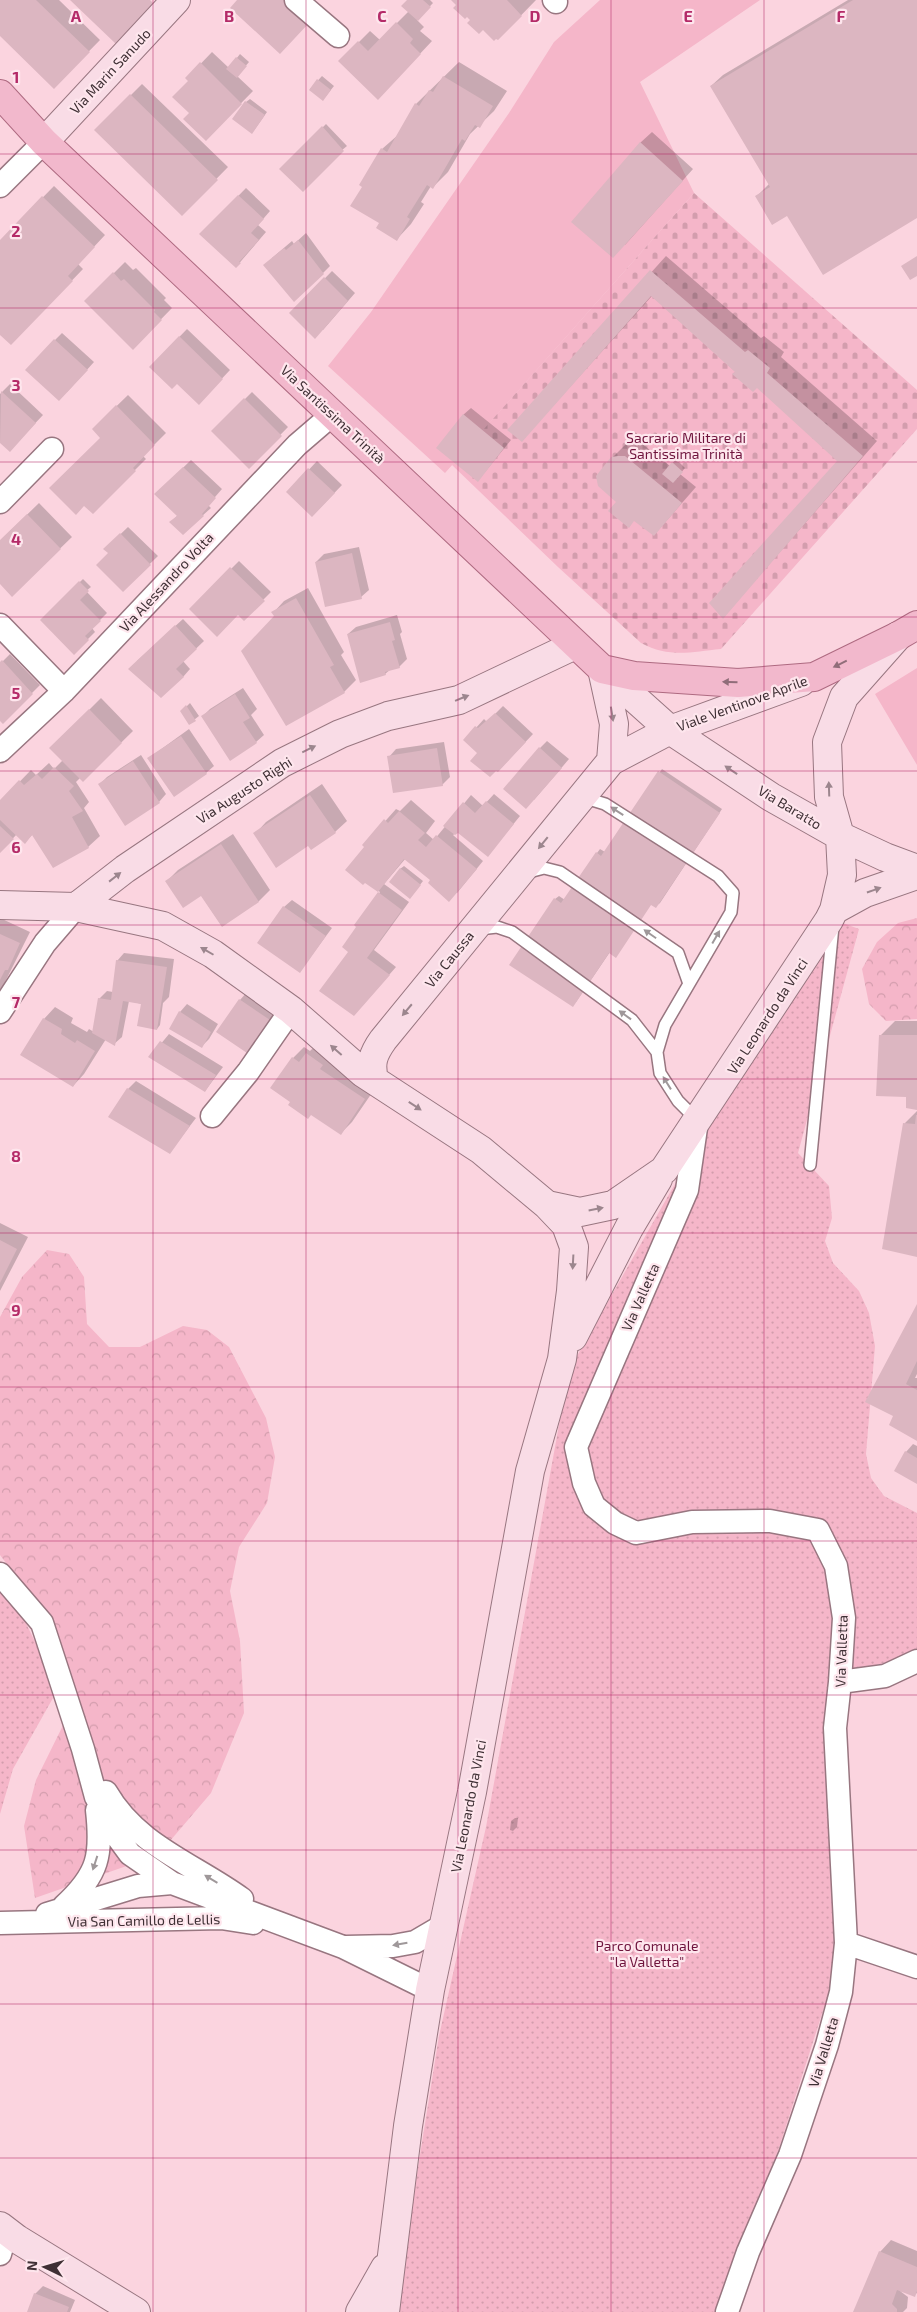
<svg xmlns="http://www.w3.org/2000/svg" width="917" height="2312" font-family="'Exo 2',sans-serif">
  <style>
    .green { fill: #f5b6c9 }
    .forest { fill: url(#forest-crowns) }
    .cemetery { fill: url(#cemetery-stones) }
    .park { fill: url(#park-dots) }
    .shadow { fill: #0003 }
    .building { fill: #dcb6c1 }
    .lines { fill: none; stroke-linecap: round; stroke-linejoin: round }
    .lane-casing { stroke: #987680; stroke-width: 14 }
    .street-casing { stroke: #987680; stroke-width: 25 }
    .secondary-casing { stroke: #987680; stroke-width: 30 }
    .primary-casing { stroke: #ae6a81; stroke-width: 30 }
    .lane { stroke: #fff; stroke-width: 11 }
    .street { stroke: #fff; stroke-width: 22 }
    .secondary { stroke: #f9dce6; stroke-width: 28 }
    .primary { stroke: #f2b8cc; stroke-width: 28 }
    .oneway { fill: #906d79 }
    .oneway2 { fill: #9c868e }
    .oneway3 { fill: #9f989a }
    .grid { fill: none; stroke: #b42a68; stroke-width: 1; stroke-opacity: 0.55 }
    .labels { text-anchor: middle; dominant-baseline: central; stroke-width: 4.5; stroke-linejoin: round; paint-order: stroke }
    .street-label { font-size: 14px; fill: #3f3035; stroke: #fee6ed }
    .park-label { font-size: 14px; fill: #6f143d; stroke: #fee6ed }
    .grid-label { font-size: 16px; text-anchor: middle; font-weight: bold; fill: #b42a68; stroke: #fee6ed; stroke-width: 4.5; stroke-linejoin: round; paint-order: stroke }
  </style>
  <defs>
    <pattern id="forest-crowns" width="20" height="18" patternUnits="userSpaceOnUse" patternTransform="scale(1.25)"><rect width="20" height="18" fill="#f5b6c9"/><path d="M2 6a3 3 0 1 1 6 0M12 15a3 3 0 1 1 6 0" fill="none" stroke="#d39dad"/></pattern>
    <pattern id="cemetery-stones" width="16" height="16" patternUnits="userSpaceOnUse" patternTransform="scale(1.25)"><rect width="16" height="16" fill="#f5b6c9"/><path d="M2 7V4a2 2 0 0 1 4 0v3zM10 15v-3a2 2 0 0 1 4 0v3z" fill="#d39dad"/></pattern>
    <pattern id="park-dots" width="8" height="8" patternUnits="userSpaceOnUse" patternTransform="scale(1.25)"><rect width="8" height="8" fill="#f5b6c9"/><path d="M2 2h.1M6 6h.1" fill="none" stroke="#d39dad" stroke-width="1.8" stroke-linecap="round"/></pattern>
  </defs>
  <rect width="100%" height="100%" fill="#fbd4df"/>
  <path class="green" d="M600,0h160l-120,82 54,111 -249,280 -117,-107 43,-54 27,-39 111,-160 45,-71z
    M917,668v97l-42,-71z"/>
  <path class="forest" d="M917,918v101l-31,2 -17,-17 -7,-35 15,-27 21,-19z
    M47,1250l22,4 15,23 3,47 22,23h31l43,-21 24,4 22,17 37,71 9,39 -8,46 -28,44 -9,44 10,50 4,72 -33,80 -53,62 -123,43 -11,-72 12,-46 39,-79 -28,-85 -47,-61v-238l22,-40z"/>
  <path class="cemetery" d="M694,193l223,197v39l-196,220c-30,3 -52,9 -80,-6l-83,-76 -106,-102 1,-3 -17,-14 27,-34 20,16z"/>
  <path class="park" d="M840,922l19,7 -61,224 31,33 3,32 -7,23 8,22 26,28 10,22 6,33 -9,108 5,24 13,18 33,17v138l-31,12 -58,11 8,265 -7,53 -50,156 -62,164h-322l44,-276 47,-209 83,-457 127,-223 5,-13z
    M0,1570l40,82 13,46 -40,71 -13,45z"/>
  <path class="shadow" d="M0,0h59l41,40 -46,47 -54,-53z
    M409,0h21l3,3 -16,17 7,7 -4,4 12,10 -43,46 -49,-26 30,-30 10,9 29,-29z
    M453,0h83l-38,39 -26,-19z
    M848,0h69v217l-129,-3 -31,-18 13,-13 -59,-97 12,-11z
    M212,52l17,16 11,-14 9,8 -12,14 16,15 -47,48 -15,-26 -1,-32 -3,-3z
    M459,62l48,29 -13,20 -24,23 -22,38 -15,15 -2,-1 -10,16 3,2 -13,20 -14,15 -16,-16 -17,-36 18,-38 16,-14 18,-31z
    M322,76l12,10 -8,10 -16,-7z
    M142,84l86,83 -46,47 -86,-84z
    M250,99l17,13 -12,17 -9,-27z
    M326,124l21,22 -12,10 -16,-25z
    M652,132l41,37 -68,76 15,-102z
    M54,186l51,49 -27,29 5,5 -72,75 -11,-11v-92z
    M246,188l24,23 -12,14 8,7 -30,35 -35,-33z
    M306,233l24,33 -7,7 -51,-15 20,-17 2,3z
    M666,256l95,82 3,-2 20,16 -3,5 96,84 -154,176 116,-156 -82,-74 -21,-15 -84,-76 -130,144 -13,-10z
    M125,262l8,8 3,-2 30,30 -2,2 8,8 -39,40 -47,-47z
    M332,271l23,22 -32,37 -32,-17z
    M187,329l43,41 -31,33 -22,-21 -27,-15z
    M62,333l32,29 -27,30 -12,-52z
    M10,384l33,31 -33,35 -10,-9v-47z
    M252,392l36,35 -39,40 -36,-36z
    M128,395l38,38 -23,23 3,3 -53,53 9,-74 -9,-9z
    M471,408l40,32 -26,32 -22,-57z
    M640,442l30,24 6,-7 9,9 -5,6 16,13 -42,48 -37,-33 -5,-44 15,-15z
    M191,460l31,29 -14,16 3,3 -28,25 -12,-11 7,-7 -22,-21z
    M317,461l25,24 -22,23 -32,-16z
    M39,503l33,34 -60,58 -12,-12v-42z
    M128,527l30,29 -35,34 -14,-37 -4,-4z
    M359,547l10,43 -8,7 -45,-35 8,-8z
    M239,561l32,31 -27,27 -6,-6 -47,-4z
    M83,579l8,8 -5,4 21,22 -15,15 3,4 -21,21 -33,-33z
    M308,588l36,64 -3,3 15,25 -12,12 -57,32 -12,-107 -2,-4 11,-12z
    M397,615l5,17 -2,2 7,25 -8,8 -8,2 -6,5 -37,-40 8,-7z
    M183,619l21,22 -21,20 7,8 -7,8 -46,-16z
    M10,654l30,31 -37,37 -3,-3v-55z
    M243,688l14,21 -6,6 13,20 -8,7 -53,-26 7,-7z
    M101,698l32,33 -50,49 -3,-2 -4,4 13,20 -5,6 16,28 -12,11 -55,-13 -8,8 -8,-8 -17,18v-50l31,-32 5,5 13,-12 5,6 9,-9 -12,-12z
    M190,703l9,13 -9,7 -8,-12z
    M503,706l30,28 -35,37 -33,-31 19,-21 3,3z
    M189,729l25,37 -8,7 -57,-15z
    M547,741l22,18 -35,41 6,-52z
    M444,742l6,35 -8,8 -53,-28 7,-8z
    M141,755l25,39 -7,8 -60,-17 8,-8z
    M662,769l60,40 -62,94 -4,3 -4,-3 -42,49 -34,50 -21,-103 4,-3 6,4 32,-47 3,-4 5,3z
    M322,784l25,37 -12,11 -24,16 -2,-4 -54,-10 11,-12z
    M494,794l26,22 -32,39 -30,-23 -5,3 30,26 -26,32 -25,-13 -26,-22 -22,26 25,18 -35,48 22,17 -34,39 -12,-55 8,-24 -2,-2 24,-33 -15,-11 1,-34 -2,-2 32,-36 4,2 11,-11 24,21 -9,12 8,7 37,-45 12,11z
    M233,834l37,56 -11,11 -37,25 -21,-31 -35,-13 12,-12z
    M404,866l19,15 -10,13 -13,-25z
    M292,900l40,28 -32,43 -16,-64z
    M0,918l30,14 -30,60z
    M124,953l50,6 -5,38 -6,6 -3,22 -3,4 -15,-25 -13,-3 -7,36 -8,7 -8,-5 -22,35 -11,12 -29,-67 11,-12 18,11 -2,5 16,9 2,-3 5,3 5,-33 8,-8 6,1 4,-31z
    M247,992l29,20 -21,32 -8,8 -7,-52z
    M187,1004l31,20 -9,15 -7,7 -22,-34z
    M895,1021h22v87l-9,-12 -28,-60z
    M169,1034l54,33 -18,24 -55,-34z
    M318,1043l58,44 -24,35 -11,11 -49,-32 1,-43 11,-11 6,4z
    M136,1081l60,37 -26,34 -42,-63z
    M917,1111v145l-12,-133z
    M0,1223l28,14 -28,54z
    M917,1306v68l-2,4h2v62l-23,-24z
    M913,1444l4,2v36l-11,-30z
    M515,1818h3l-1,9 -4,4 -3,-1 1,-9z
    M891,2240l26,11v42l-3,2 -14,-4 8,6 -1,11 -4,4h-49l26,-60z
    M43,2286l32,14 -5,12h-42l7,-18z"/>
  <path class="building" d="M0,0h36l54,52 -36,37 -54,-53z
    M70,0h80l4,4 -38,40z
    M237,0h47l25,23 -29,31 -50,-46z
    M407,0h16l8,7 -13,14 -17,-15z
    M451,0h56l15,16 -24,24 -2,-1 -2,2 -11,-11 -4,4 -12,-11 3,-3 -3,-3 -2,2 -12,-11 3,-3z
    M853,0h64v218l-94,57 -36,-59 -15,9 -17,-29 15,-9 -60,-101z
    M396,22l17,17 -3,4 11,11 -43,46 -40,-39 20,-20 10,10z
    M236,57l11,9 -10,12 -11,-9z
    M200,62l42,42 -36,37 -23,-22 6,-6 -17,-16 16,-16 -3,-3z
    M443,76l50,30 -13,22 -5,-3 -10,16 -3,-2 -29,50 -6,-4 -20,32 3,2 -13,22 -21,-13 3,-5 -29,-17 12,-19 -3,-2 22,-37 6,4 28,-49 4,3 10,-16 4,2z
    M317,79l14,11 -8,11 -14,-11z
    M130,94l88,86 -36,36 -88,-86z
    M245,101l20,14 -13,19 -20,-15z
    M322,126l22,25 -41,41 -24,-23z
    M640,142l43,39 -70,77 -42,-36z
    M238,195l26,24 -13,14 8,7 -20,22 2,1 -5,5 -37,-34z
    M42,196l53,51 -27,29 5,5 -62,64 -11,-10v-95z
    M298,240l26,34 -30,28 -31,-37 21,-17 2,2z
    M917,256v20l-7,4 -9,-14z
    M650,270l95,82 3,-2 22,18 -3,5 96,83 -140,163 -14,-16 128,-142 -80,-73 -4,4 -21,-18 3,-2 -84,-76 -129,146 -15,-12z
    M113,272l8,9 3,-2 31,31 -1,2 8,8 -29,30 -49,-49z
    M324,277l24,24 -33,38 -26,-26z
    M179,336l44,43 -24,26 -22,-21 -5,5 -23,-22z
    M54,339l34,31 -29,31 -34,-31z
    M1,391l35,32 -26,29 -10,-9z
    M244,398l38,38 -33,33 -38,-38z
    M116,405l39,40 -22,23 3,3 -43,43 -9,-8 -8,9 -27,-27 51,-50 -8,-9z
    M463,414l41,34 -26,34 -42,-34z
    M618,456h7l57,47 -28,33 -20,-15 -5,7 -21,-17 8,-9 -18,-16 -2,-10 15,-19z
    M672,462l11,10 -10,11 -11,-9z
    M183,467l33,31 -14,16 2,2 -21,19 -14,-13 8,-6 -23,-22z
    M308,468l27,25 -23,24 -26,-25z
    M27,514l34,35 -49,48 -12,-13v-44z
    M120,533l31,32 -28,27 -27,-27 12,-12 -5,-4z
    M352,553l10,46 -37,8 -10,-45z
    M230,567l35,34 -21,20 -6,-6 -21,22 -28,-28z
    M79,581l10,10 -9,9 21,21 -16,15 4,4 -15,15 -34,-35z
    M296,598l38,67 -4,2 15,26 -59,33 -45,-75 33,-35 -3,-4z
    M390,622l5,18 -3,1 8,27 -15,4 1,3 -26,8 -13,-49z
    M175,625l22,24 -21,20 8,8 -23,21 -33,-29z
    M2,660l31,34 -30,30 -3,-3v-59z
    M235,694l15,24 -7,4 14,21 -27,18 -29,-45z
    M186,705l10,16 -7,4 -9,-14z
    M89,709l33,34 -39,39 -34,-34z
    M495,713l31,29 -28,30 -2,-1 -6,6 -20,-16 7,-8 -14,-13 12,-14 3,2z
    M181,736l26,38 -33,23 -27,-39z
    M539,747l23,21 -36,41 -23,-20z
    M437,748l6,38 -50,7 -6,-37z
    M133,761l27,42 -35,23 -27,-42z
    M54,767l20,19 -5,5 14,20 -11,6 17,31 -36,20 -21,-33 -7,9 -25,-24v-20l19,-20 5,5 13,-11 5,5z
    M658,771l62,42 -64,95 -5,-3 -35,53 -7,-5 -36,54 -64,-42 45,-67 7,5 35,-51 5,4z
    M310,795l26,38 -25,17 -3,-4 -32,22 -23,-35z
    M486,801l28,23 -26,33 -30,-24 -3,2 -12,-9 20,-24 12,11z
    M399,811l26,22 -7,7 8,7 10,-12 41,34 -28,33 -21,-19 2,-3 -26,-21 -26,33 -13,-9 -2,2 -18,-15 19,-23 -2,-2 22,-26 4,4z
    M0,826l14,13 -14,14z
    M221,844l38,58 -37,25 -21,-31 -18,12 -18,-27z
    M400,868l21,17 -11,14 -21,-17z
    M378,892l24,18 -35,48 23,17 -36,41 -35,-25 29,-39 -6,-5 14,-20 -2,-2z
    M283,906l43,30 -26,37 -43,-30z
    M0,934l20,9 -12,27h-3l-5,10z
    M116,960l51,7 -10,63 -20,-4 4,-22 -18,-3 -8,45 -23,-13 6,-35 13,2z
    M239,999l31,21 -23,33 -31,-21z
    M179,1011l32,21 -9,16 -33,-19z
    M43,1018l19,11 -1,5 14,9 2,-3 18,11 -22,36 -53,-32z
    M879,1035h38v75l-11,-2v-11l-30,-1z
    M160,1041l56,34 -11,17 -57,-35z
    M306,1053l17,12 -3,4 45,30 -24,36 -30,-20 -3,4 -20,-14 2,-3 -20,-14 22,-31 7,5z
    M127,1088l63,38 -20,28 -62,-37z
    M916,1115h1v142l-35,-8 21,-126 12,1z
    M0,1240l17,9 -17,34z
    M917,1304v57l-11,23 11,6v51l-28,-16 4,-9 -28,-14z
    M905,1451l12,7v26l-23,-13z
    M879,2251l38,16v24l-2,6 -18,-7 -5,14 5,5v3h-44z
    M34,2293l35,14 -2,5h-40z"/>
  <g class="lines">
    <g class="lane-casing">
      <path id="lane" d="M582,803l10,-3 13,4 113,72 15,17 -2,19 -66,113 -8,27 3,21 18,28 19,19
        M525,873l19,-5 16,4 118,81 11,31
        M479,929l18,-2 15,5 120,88 25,32
        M810,1165l23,-239"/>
    </g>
    <g class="street-casing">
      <path id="street" d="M296,0l42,36
        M554,0l2,2
        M0,186l44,-44
        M0,502l52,-53
        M0,625l64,66
        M0,751l64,-60 233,-246 36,-31
        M0,1012l45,-69 31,-36
        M212,1116l36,-44 43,-62
        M697,1121l-10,69 -111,257 8,36 10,23 21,17 21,10 56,-11 78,-1 48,9 18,36 8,52 -4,64 -5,46 11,215 -5,49 -14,53 -37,110 -42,97 -21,60
        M0,1574l42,49 41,126 13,48 20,38 14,19 42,29 171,64 87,43
        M840,1682l45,-6 32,-15
        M106,1792c31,54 88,72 136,107
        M64,1906c35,-32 38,-51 33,-96
        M47,1914l91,-28 34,-3
        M0,1923l221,-5 32,5
        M846,1943l71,24
        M346,1947l47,-1 22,-4 29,-17
        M0,2254l7,-25"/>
    </g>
    <g class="secondary-casing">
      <path id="secondary" d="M44,142l132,-142
        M602,669l68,61 101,67 69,39 45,21 32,12
        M602,669l12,55 -3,37
        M0,905l76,2 87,19 50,28 78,56 72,63 118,77 66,55 33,7 33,-7 51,-35 165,-250 5,-10 8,-35 -2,-39 -11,-39 -2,-55 17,-45 54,-61
        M76,907l49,-38 157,-106 58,-29 48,-18 71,-16 116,-55
        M834,910l31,-17 52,-18
        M374,1079c-4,-16 -1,-25 9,-39l228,-279 59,-31 131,-48
        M573,1337l56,-109 29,-49
        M0,2226l17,13 119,73
        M360,2312l25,-44
        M385,2312l23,-186 22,-136 42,-198 58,-321 32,-112 9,-68 3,-44 -8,-22 -19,-20"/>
    </g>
    <g class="primary-casing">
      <path id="primary" d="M0,94l44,48 558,527 32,7 104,7 76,-6 84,-41 19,-11"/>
    </g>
    <use href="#lane" class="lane"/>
    <use href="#street" class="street"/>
    <use href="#secondary" class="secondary"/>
    <use href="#primary" class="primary"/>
  </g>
  <defs><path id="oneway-solid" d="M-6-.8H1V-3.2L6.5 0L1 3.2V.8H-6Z" transform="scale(1.25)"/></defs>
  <g class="oneway">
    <use href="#oneway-solid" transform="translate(840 664) rotate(154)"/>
    <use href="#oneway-solid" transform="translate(730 682) rotate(-178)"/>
  </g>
  <g class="oneway2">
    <use href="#oneway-solid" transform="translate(462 698) rotate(-22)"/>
    <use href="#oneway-solid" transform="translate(612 714) rotate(81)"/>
    <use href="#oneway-solid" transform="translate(309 749) rotate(-26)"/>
    <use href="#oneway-solid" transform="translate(731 770) rotate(-146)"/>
    <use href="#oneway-solid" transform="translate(829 789) rotate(-92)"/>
    <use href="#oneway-solid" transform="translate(543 843) rotate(129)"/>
    <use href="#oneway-solid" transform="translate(115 877) rotate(-38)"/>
    <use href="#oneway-solid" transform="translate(874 890) rotate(-19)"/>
    <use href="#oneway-solid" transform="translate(207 951) rotate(-150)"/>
    <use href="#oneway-solid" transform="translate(407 1010) rotate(130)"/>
    <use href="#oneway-solid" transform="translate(336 1050) rotate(-139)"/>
    <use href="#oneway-solid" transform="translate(415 1106) rotate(33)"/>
    <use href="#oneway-solid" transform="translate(596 1209) rotate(-11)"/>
    <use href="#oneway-solid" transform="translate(573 1262) rotate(93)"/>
  </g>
  <g class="oneway3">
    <use href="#oneway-solid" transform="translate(617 811) rotate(-147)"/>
    <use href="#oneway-solid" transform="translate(650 934) rotate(-145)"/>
    <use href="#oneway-solid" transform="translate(716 937) rotate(-60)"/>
    <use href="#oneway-solid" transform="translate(625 1015) rotate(-144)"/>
    <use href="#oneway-solid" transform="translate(667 1083) rotate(-122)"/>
    <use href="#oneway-solid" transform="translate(95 1863) rotate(108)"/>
    <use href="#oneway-solid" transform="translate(211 1879) rotate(-149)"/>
    <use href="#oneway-solid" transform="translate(400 1944) rotate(170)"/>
  </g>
  <path class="grid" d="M153,0v2312M306,0v2312M458,0v2312M611,0v2312M764,0v2312M0,154h917M0,308h917M0,462h917M0,617h917M0,771h917M0,925h917M0,1079h917M0,1233h917M0,1387h917M0,1541h917M0,1695h917M0,1850h917M0,2004h917M0,2158h917"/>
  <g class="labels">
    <g class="street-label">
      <text transform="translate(110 71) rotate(-47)">Via Marin Sanudo</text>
      <text transform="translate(333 414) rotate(43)">Via Santissima Trinità</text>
      <text transform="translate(166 582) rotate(-47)">Via Alessandro Volta</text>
      <text transform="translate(742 703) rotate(-20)">Viale Ventinove Aprile</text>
      <text transform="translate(244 790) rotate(-33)">Via Augusto Righi</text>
      <text transform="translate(790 807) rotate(31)">Via Baratto</text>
      <text transform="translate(449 959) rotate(-51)">Via Caussa</text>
      <text transform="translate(767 1016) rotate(-57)">Via Leonardo da Vinci</text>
      <text transform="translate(640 1297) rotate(-66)">Via Valletta</text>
      <text transform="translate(841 1651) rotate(-88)">Via Valletta</text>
      <text transform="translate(468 1806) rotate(-79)">Via Leonardo da Vinci</text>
      <text transform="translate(144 1920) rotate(-1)">Via San Camillo de Lellis</text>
      <text transform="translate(823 2052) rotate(-73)">Via Valletta</text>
    </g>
    <g class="park-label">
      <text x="686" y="437">Sacrario Militare di<tspan x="686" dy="16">Santissima Trinità</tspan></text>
      <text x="647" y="1945">Parco Comunale<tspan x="647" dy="16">"la Valletta"</tspan></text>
    </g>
  </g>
  <g class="grid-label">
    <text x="76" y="22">A</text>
    <text x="229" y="22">B</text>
    <text x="382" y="22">C</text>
    <text x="535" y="22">D</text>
    <text x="688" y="22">E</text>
    <text x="841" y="22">F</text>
    <text x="16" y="83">1</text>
    <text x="16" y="237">2</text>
    <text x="16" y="391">3</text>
    <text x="16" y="545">4</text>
    <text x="16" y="699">5</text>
    <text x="16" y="853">6</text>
    <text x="16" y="1008">7</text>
    <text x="16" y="1162">8</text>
    <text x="16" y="1316">9</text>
  </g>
  <g transform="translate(45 2267) rotate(275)" stroke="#fee6ed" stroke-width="4" paint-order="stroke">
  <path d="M0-4L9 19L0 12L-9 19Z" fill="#3f3035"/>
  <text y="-8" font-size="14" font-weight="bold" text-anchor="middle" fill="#3f3035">N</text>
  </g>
</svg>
